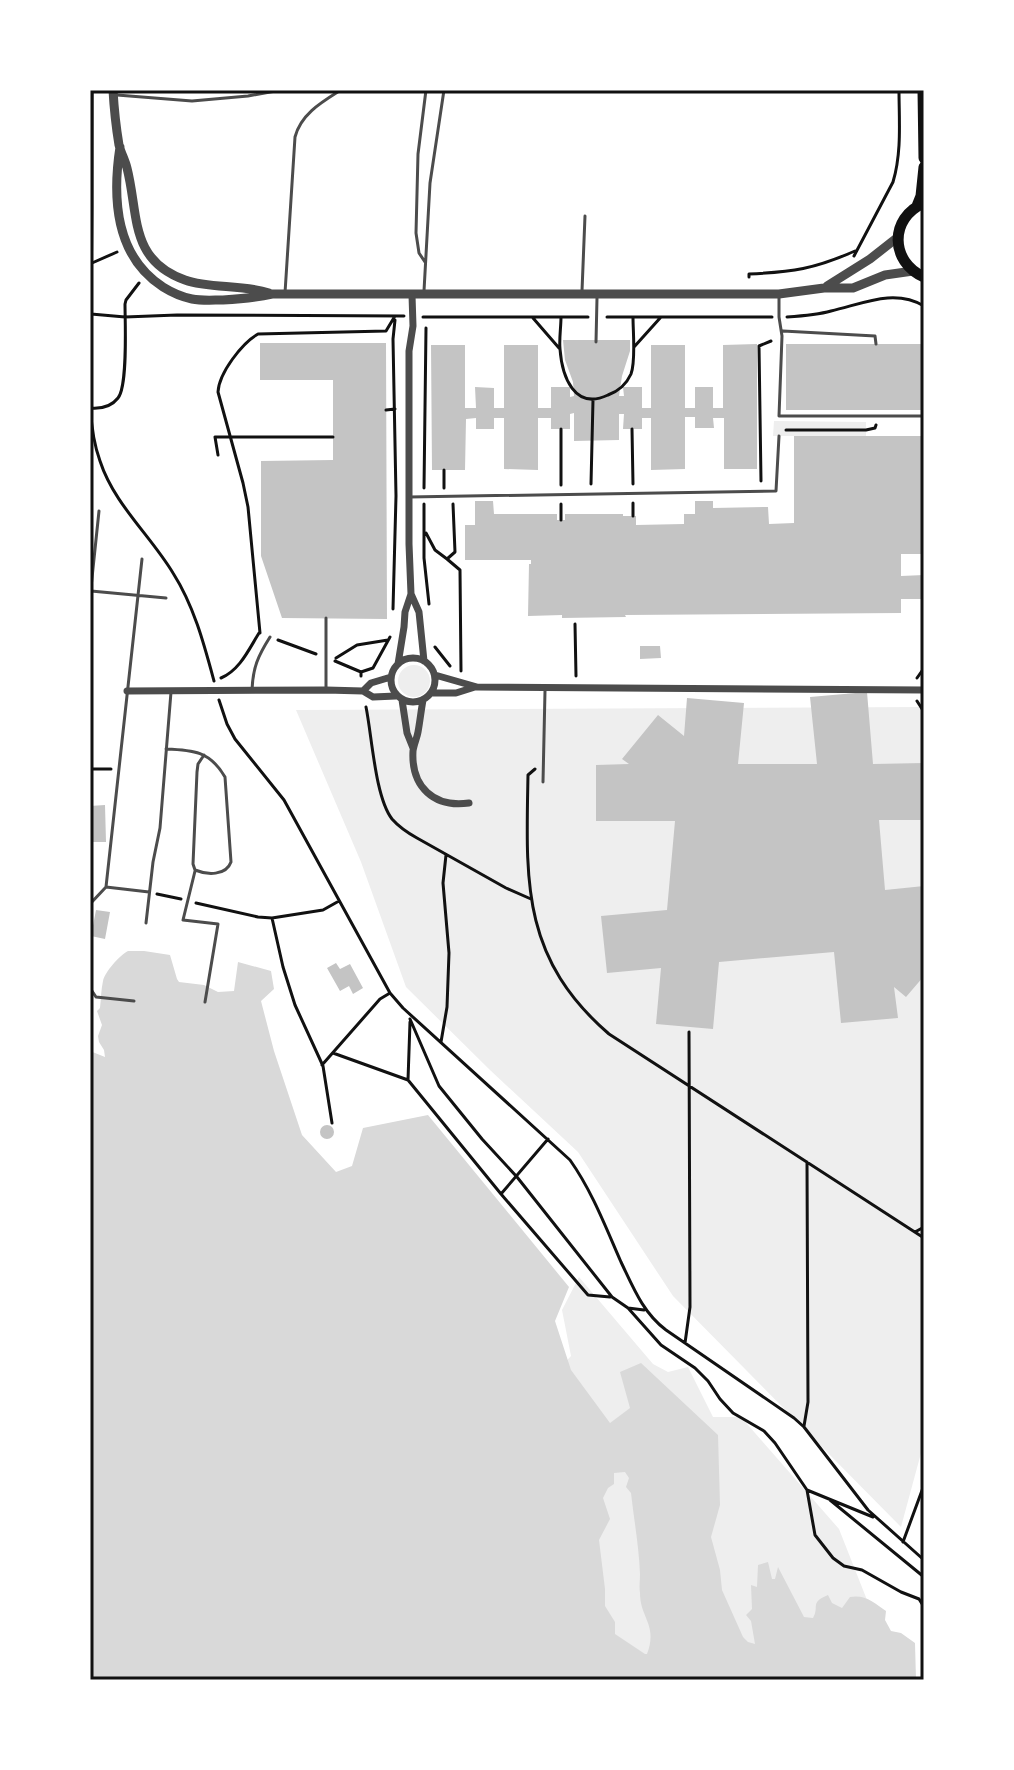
<svg xmlns="http://www.w3.org/2000/svg" width="1014" height="1770" font-family="'Archivo Narrow',sans-serif">
  <style>
    .green { fill: #eee }
    .water { fill: #d9d9d9; fill-rule: evenodd }
    .building { fill: #c4c4c4 }
    .lines { fill: none; stroke-linecap: round; stroke-linejoin: round }
    .path { stroke: #111; stroke-width: 3 }
    .service { stroke: #4c4c4c; stroke-width: 3 }
    .minor { stroke: #4c4c4c; stroke-width: 7 }
    .tertiary { stroke: #4c4c4c; stroke-width: 9 }
    .primary { stroke: #111; stroke-width: 11 }
    .neatline { fill: none; stroke: #111; stroke-width: 3 }
  </style>
  <rect width="100%" height="100%" fill="#fff"/>
  <path class="green" d="M774,421l92,1v14h-93z
    M398 681a16 16 0 1 1 32 0a16 16 0 1 1-32 0Z
    M924,707v735l-23,85 -228,-231 -95,-144 -88,-82 -84,-83 -45,-125 -65,-152z
    M579,1277l74,87 15,8 20,-5 25,50h28l98,112 28,71 -90,43 -268,37 32,-291 30,-33 -9,-46z"/>
  <path class="water" d="M128,951h16l26,4 7,24 2,3 25,3 14,7 16,-1 4,-29 33,9 3,18 -13,12 13,50 28,84 34,37 16,-6 11,-38 65,-13 141,172 -14,34 16,49 39,53 20,-15 -10,-36 21,-9 77,72 2,70 -9,32 9,33 2,20 21,47 5,5 7,2 -4,-23 -5,-6 6,-6 -1,-24 6,2 1,-22 10,-3 4,17h3l3,-12 26,50 9,1c7,-12 -4,-15 15,-23l4,8 10,5 8,-11c15,-3 25,6 36,14l-1,9 6,11 10,2 14,10 1,37h-826v-629l15,6 -1,-7 -5,-8 -1,-6 4,-11 -5,-14 3,-3c1,-9 1,-18 3,-27 2,-9 16,-25 25,-30zM625,1472l4,6 -3,9 5,6c3,27 8,54 9,81 0,7 -1,13 0,19 0,25 18,32 7,61h-2l-30,-20v-12l-10,-16v-17l-6,-49 11,-21 -7,-21 5,-10 6,-4v-11z"/>
  <path class="building" d="M563,340h67v11l-8,25 -3,20h5l-1,-9h19v21h9v-63h34v63h10v-21h18v21h10v-63l34,-1v125h-33v-51h-11l1,10h-19v-11h-10v52l-34,1v-52h-9v11h-19l1,-15h-5v26l-45,1v-28l-4,1v15h-19v-11h-13v52l-34,-1v-51h-10v11h-18v-11l-10,1 -1,51h-33l-1,-125h34v63h11l-1,-21 19,1v20h10v-63h34v63h13v-21h19v10l4,-1 -1,-14 -8,-22z
    M260,343h126l1,276 -105,-1 -21,-62v-95l72,-1v-80h-73z
    M786,344h138v66h-138z
    M794,436h130v118h-23v22l23,-1v24h-23v14l-276,2 1,2 -64,1v-3l-34,1 1,-52h2v-4h-66v-35h10v-24h18l1,13h63v6h8v-6h58v2h13v9l48,-1v-10h11v-13h18v7l55,-1 1,17 25,-1z
    M640,646h20l1,12 -21,1z
    M867,692l6,72 51,-1v57h-45l6,70 39,-4v90l-18,21 -12,-10 4,31 -57,5 -7,-71 -115,10 -6,67 -57,-5 5,-56 -54,5 -6,-57 66,-6 8,-89h-79v-56l33,-1 -7,-5 36,-44 26,21 3,-38 57,5 -6,61h79l-7,-67z
    M105,805l1,37h-16v-36z
    M96,910l14,2 -5,27 -14,-3z
    M336,963l4,6 10,-5 13,24 -10,6 -4,-8 -9,5 -13,-23z
    M320 1132a7 7 0 1 1 14 0a7 7 0 1 1-14 0Z"/>
  <g class="lines">
    <path class="path" d="M92,90c0,77 0,155 -1,232 0,44 -6,98 9,139 14,43 50,74 73,112 21,33 31,71 41,108
      M854,256l39,-74c9,-30 6,-62 6,-92
      M92,263l25,-11
      M749,277v-3c44,-2 65,-5 106,-23
      M91,314l34,3 52,-2 227,1
      M423,317h165
      M561,317c0,10 -2,22 -1,32 2,27 14,62 48,46 11,-4 18,-10 23,-21 5,-13 2,-41 2,-57
      M607,317h165
      M787,317c15,-1 30,-2 44,-6 31,-7 63,-23 93,-5
      M533,318l26,30
      M634,347l27,-30
      M90,408c11,1 21,-1 28,-10 10,-12 7,-76 7,-94l1,-4 13,-17
      M386,410l9,-1
      M561,429v56
      M632,429l1,55
      M786,430h80l9,-2 1,-3
      M218,455l-3,-18h118
      M761,481l-2,-135 12,-5
      M591,484l2,-84
      M424,488l2,-160
      M444,488v-18
      M633,503v13
      M424,504v54l5,46
      M453,504l2,48 -8,7 13,11 1,101
      M561,504v16
      M426,533l9,17 12,9
      M393,609l3,-113 -3,-157 2,-19
      M575,624l1,52
      M260,633l-12,-126 -5,-24 -25,-91c1,-19 24,-49 40,-58l128,-3 9,-15
      M278,640l38,14
      M435,647l15,19
      M336,658l21,-13 31,-5
      M335,661l26,11v4
      M361,672l12,-4 17,-31
      M221,678c19,-8 28,-29 38,-45
      M917,678l7,-10
      M219,700l8,24 8,15 49,61 106,193 13,15 167,152c22,31 36,68 51,102 12,25 22,51 45,68l128,88 10,9 64,83 56,50
      M917,701l7,11
      M366,707c6,29 9,90 26,112 7,8 16,14 25,19l89,50 25,11
      M90,769h21
      M535,769l-7,6c-2,106 -7,183 81,259l315,204
      M157,894l24,5
      M196,903l62,14 14,1 51,-8 16,-9
      M272,918l11,49 12,38 28,61 9,57
      M410,1019l29,67 43,53 35,38 95,120 16,11 33,37 34,23 13,13 12,18 13,14 31,18 11,12 32,47 8,45 18,23 11,8 18,4 39,22 18,7 5,8
      M410,1022l-2,58 93,114 87,101 22,2
      M441,1042l6,-35 2,-54 -6,-70 3,-28
      M333,1053l75,27
      M322,1065l58,-66 10,-6
      M501,1194l47,-55
      M915,1232l9,-5
      M628,1308l16,2
      M685,1343l5,-36 -1,-275
      M804,1426l4,-24 -1,-240
      M807,1490l66,27
      M830,1500l94,77
      M903,1542l21,-57"/>
    <path class="service" d="M117,95l75,6 56,-5 33,-6
      M425,262l-6,-9 -3,-20 2,-79 8,-64
      M424,291l6,-108 14,-93
      M582,291l3,-75
      M285,293l10,-156c6,-23 27,-35 46,-47
      M779,298v19l3,19 -3,80h145
      M783,331l92,5 1,8
      M596,342l1,-44
      M409,497l367,-6 3,-55
      M91,591l75,7
      M90,597l9,-86
      M252,690c1,-23 6,-34 18,-53
      M326,690v-72
      M166,749c27,1 44,2 59,28l6,85c-5,14 -24,13 -36,8l-2,-6 4,-92 1,-8 6,-9
      M543,782l2,-91
      M195,871l-12,49 35,4 -13,78
      M106,887l43,5
      M90,904l16,-17 36,-328
      M146,923l7,-61 7,-34 11,-136
      M90,988l6,9 38,4"/>
    <path class="minor" d="M411,594l8,18 5,49
      M391 680a22 22 0 1 1 44 0a22 22 0 1 1-44 0Z
      M398,664l6,-37 1,-15 6,-18 -2,-50v-193l4,-25 -1,-31
      M435,675l42,12 447,3
      M127,691l199,-1 37,1 10,6 23,-1
      M363,691l8,-8 20,-6
      M431,693h25l19,-6
      M402,700l5,33 6,15
      M423,700c-2,11 -3,21 -5,32 -1,6 -4,12 -5,19 -2,36 21,57 56,52"/>
    <path class="tertiary" d="M113,90c1,18 3,37 6,55 2,8 6,15 8,23 12,47 2,92 58,112 25,9 56,4 84,13
      M120,147c-8,52 -5,109 43,140 8,5 19,10 29,12 10,2 21,1 31,1 17,-1 32,-2 49,-6h507l45,-6h29l32,-13 28,-4
      M827,286l43,-27 28,-22"/>
    <path class="primary" d="M923,90l1,68
      M924,203c-35,15 -34,59 0,74
      M917,206l4,-10 3,-29"/>
  </g>
  <rect width="1014" height="1770" fill="none" stroke="#ffffff" stroke-width="184"/>
  <rect x="92" y="92" width="830" height="1586" class="neatline"/>
</svg>
